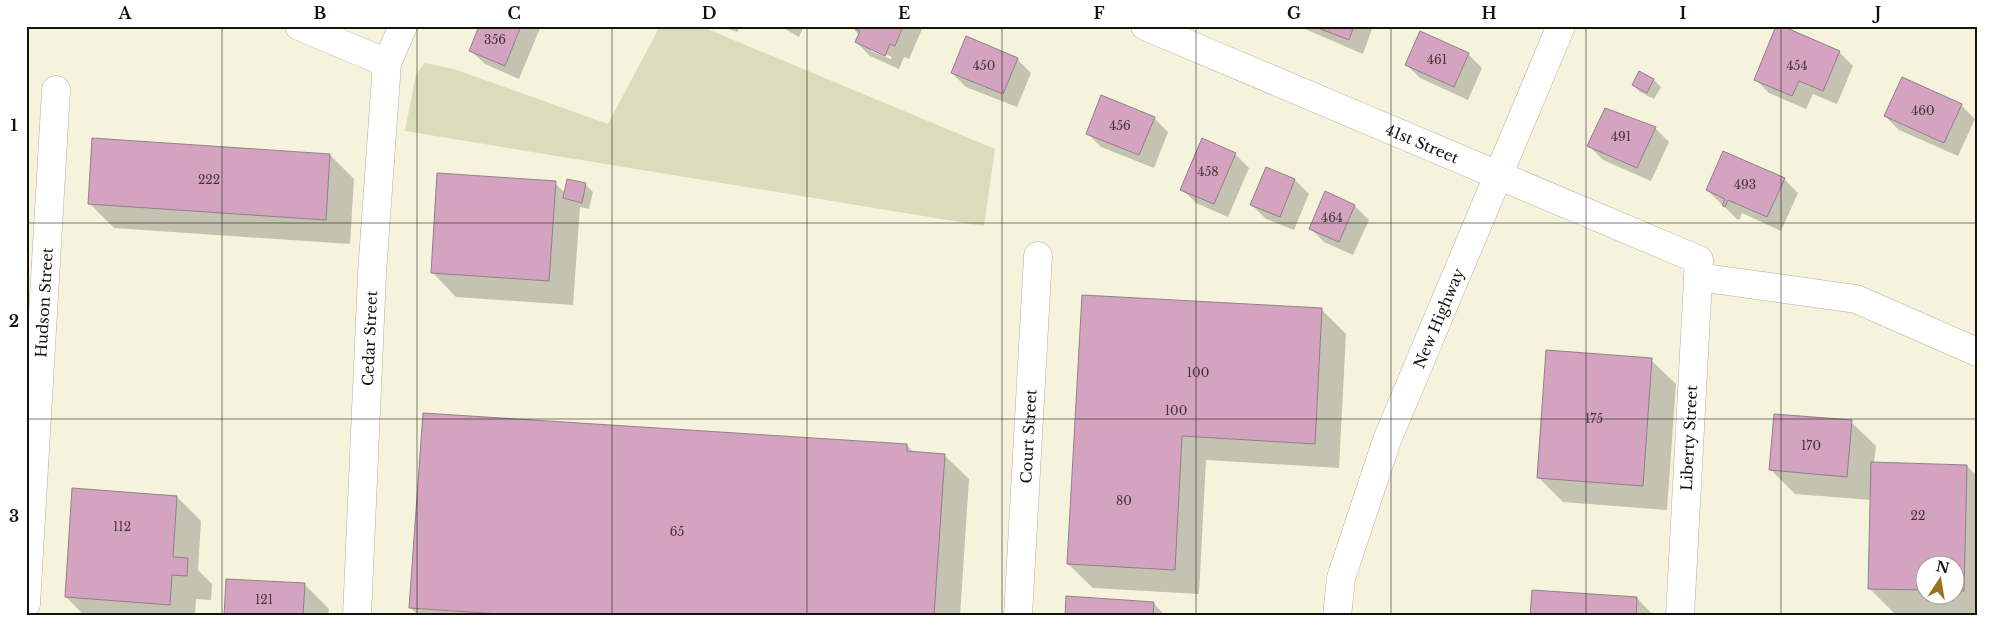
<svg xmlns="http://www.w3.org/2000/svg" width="2003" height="642" font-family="'Libre Baskerville',serif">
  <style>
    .green { fill: #daddbb }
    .shadow { fill: #0003; fill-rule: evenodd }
    .building { fill: #d3a3bf; stroke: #937f8a }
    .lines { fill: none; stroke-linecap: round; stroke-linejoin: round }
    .minor-casing { stroke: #b3af9b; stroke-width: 29 }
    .major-casing { stroke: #b3af9b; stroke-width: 29 }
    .minor { stroke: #fff; stroke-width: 28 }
    .major { stroke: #fff; stroke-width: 28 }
    .grid { fill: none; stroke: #14120b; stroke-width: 1; stroke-opacity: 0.55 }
    .labels { text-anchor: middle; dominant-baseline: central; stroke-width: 4; stroke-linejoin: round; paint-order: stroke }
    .number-label { font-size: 12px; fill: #443638 }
    .street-label { font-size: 15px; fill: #14120b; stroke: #fff }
    .neatline { fill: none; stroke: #14120b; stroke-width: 2 }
    .grid-label { font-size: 16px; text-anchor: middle; font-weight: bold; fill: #14120b }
  </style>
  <rect width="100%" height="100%" fill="#f6f3dd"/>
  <path class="green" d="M660,26h40l295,123 -11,77 -579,-95 11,-57 9,-11 29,6 154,55z"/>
  <path class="shadow" d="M481,26h60l-22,53 -34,-15 -14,-13z
    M719,26h20l-1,6z
    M780,26h24l-5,11z
    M851,26h71l1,1 -14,32 -5,-2 -5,12 -29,-13 -14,-14 3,-7zM871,48l21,9 -1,2 -20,-8z
    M1298,26h75l-10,28z
    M1839,52l14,14 -16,38 -24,-10 -7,15 -37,-16 -14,-14z
    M1468,54l14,14 -14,32 -48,-22 -14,-14z
    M1017,59l14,14 -14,34 -51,-20 -14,-14z
    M1639,73l15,7 7,7 -7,12 -14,-7 -7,-7z
    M1961,105l14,14 -17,37 -59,-26 -14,-14z
    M1154,118l14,14 -14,36 -53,-21 -14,-14z
    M1655,128l14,14 -18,39 -48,-21 -14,-14z
    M1235,154l14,14 -21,49 -32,-14 -14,-14z
    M330,155l24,24 -4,65 -236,-16 -25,-25z
    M1266,169l29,11 14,14 -15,36 -28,-11 -14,-14z
    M1784,179l14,14 -17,38 -39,-18 -3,7 -2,-1 -30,-29z
    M568,181l18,4 7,7 -4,17 -9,-2 -7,98 -117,-8 -24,-25 123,-89 10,10z
    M1326,193l29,13 14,14 -16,35 -29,-13 -14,-14z
    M1083,297l239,13 24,24 -7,134 -133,-8 -7,134 -106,-6 -25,-24z
    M1651,360l25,24 -9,126 -104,-8 -25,-25z
    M1851,422l25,24 -2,17 93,3 10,10v139l-83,-2 -25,-25 2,-88 -76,-6 -24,-24zM1926,564h30v30h-30z
    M907,445l7,8 30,2 25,24 -9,137h-541l-9,-9z
    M177,497l24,24 -3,49 14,14 -1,16 -15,-1 -1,17h-110l-19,-19z
    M304,584l25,25 -1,7h-103z
    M1067,597l87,7 12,12h-100z
    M1637,598l17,18h-122z"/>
  <path class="building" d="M479,26h42l-16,40 -36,-15z
    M849,26h54l-8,20 -5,-2 -5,12 -30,-14 5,-11z
    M1313,26h41l-5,14z
    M1776,26h6l58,25 -17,40 -24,-10 -7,15 -38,-16z
    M1420,31l49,22 -15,34 -49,-22z
    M966,36l52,22 -15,36 -52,-21z
    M1639,71l15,8 -7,14 -15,-8z
    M1902,77l60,27 -18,39 -60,-27z
    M1101,95l54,22 -16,38 -53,-21z
    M1605,108l51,19 -19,41 -50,-22z
    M92,138l238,16 -4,66 -238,-16z
    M1202,138l34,15 -22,51 -34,-14z
    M1723,151l62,27 -18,39 -39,-17 -3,7 -3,-2 3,-6 -19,-9z
    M1266,167l29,12 -15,38 -30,-12z
    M437,173l119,8 -7,100 -118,-8z
    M567,179l19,4 -4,20 -19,-5z
    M1325,191l30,14 -16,37 -30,-13z
    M1082,295l240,13 -7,136 -133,-8 -7,134 -108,-6z
    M1546,350l106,8 -9,128 -106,-8z
    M423,413l484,31v7l38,3 -11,162h-404l-121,-8z
    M1774,414l78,6 -5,57 -78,-7z
    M1871,462l96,3 -3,126h-8v-27h-30v26l-58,-1z
    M72,488l105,8 -4,61 15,1 -1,18 -15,-1 -2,30 -105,-8z
    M226,579l79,4 -2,33h-79z
    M1532,590l105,7 -1,19h-106z
    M1066,596l88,6 -1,14h-88z"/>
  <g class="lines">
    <g class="minor-casing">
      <g id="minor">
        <path d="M299,26l88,37"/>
        <path id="s1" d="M1145,26l554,234 -19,356"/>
        <path d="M1698,277l158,22 121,53"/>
        <path id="s2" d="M26,604l30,-514"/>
        <path id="s3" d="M357,616l15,-342 15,-211 16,-37"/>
        <path id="s4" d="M1018,616l20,-360"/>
      </g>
    </g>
    <g class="major-casing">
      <g id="major">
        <path id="s5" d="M1337,616l4,-38 46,-138 174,-414"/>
      </g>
    </g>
    <use href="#minor" class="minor"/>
    <use href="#major" class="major"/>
  </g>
  <path class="grid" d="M222,26v590M417,26v590M612,26v590M807,26v590M1002,26v590M1196,26v590M1391,26v590M1586,26v590M1781,26v590M26,223h1951M26,419h1951"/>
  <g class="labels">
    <g class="number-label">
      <text x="495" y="39">356</text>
      <text x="1437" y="59">461</text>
      <text x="984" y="65">450</text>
      <text x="1797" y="65">454</text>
      <text x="1923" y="110">460</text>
      <text x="1120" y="125">456</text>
      <text x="1621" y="136">491</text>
      <text x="1208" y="171">458</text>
      <text x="209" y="179">222</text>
      <text x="1745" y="184">493</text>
      <text x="1332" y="217">464</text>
      <text x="1198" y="372">100</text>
      <text x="1176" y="410">100</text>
      <text x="1594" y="418">175</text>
      <text x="1811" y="445">170</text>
      <text x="1124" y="500">80</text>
      <text x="1918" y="515">22</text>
      <text x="122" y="526">112</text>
      <text x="677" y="531">65</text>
      <text x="264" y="599">121</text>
    </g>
    <g class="street-label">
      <text stroke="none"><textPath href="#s1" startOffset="301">41st Street</textPath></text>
      <text stroke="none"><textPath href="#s2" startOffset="302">Hudson Street</textPath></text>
      <text stroke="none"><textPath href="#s5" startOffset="316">New Highway</textPath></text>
      <text stroke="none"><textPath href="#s3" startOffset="278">Cedar Street</textPath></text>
      <text stroke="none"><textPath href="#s4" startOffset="180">Court Street</textPath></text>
      <text transform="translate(1689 438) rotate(-87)">Liberty Street</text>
    </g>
  </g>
  <rect width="2003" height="642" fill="none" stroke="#ffffff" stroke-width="55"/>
  <g transform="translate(1940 580) rotate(12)"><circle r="24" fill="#ffffff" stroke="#a1a09d"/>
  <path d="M0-4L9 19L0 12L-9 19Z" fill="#97741d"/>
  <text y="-8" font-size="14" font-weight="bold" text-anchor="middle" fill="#14120b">N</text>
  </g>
  <rect x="28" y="28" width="1948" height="586" class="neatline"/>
  <g class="grid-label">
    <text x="125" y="19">A</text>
    <text x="320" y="19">B</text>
    <text x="514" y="19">C</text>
    <text x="709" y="19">D</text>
    <text x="904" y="19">E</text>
    <text x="1099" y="19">F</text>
    <text x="1294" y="19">G</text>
    <text x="1489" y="19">H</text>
    <text x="1683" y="19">I</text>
    <text x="1878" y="19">J</text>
    <text x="14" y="131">1</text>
    <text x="14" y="327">2</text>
    <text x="14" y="522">3</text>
  </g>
</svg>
